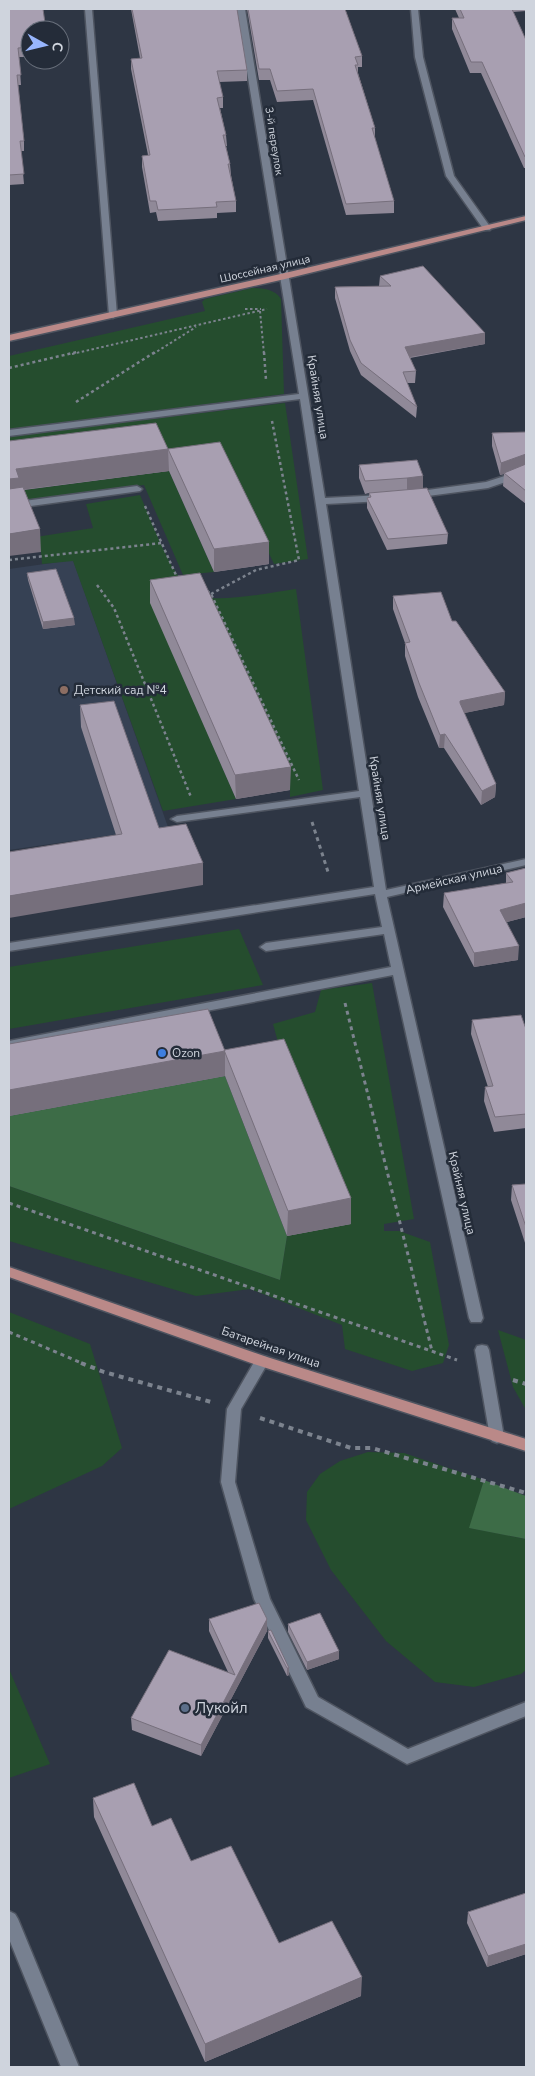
<svg xmlns="http://www.w3.org/2000/svg" width="535" height="2076" font-family="'Nunito Sans',sans-serif">
  <style>
    .built { fill: #364154 }
    .green { fill: #254d2e }
    .forest { fill: #3d6c47 }
    .lines { fill: none; stroke-linecap: round; stroke-linejoin: round }
    .minor-casing { stroke: #4e5460; stroke-width: 3 }
    .major-casing { stroke: #4e5460; stroke-width: 3 }
    .path-far3 { stroke: #7c838e; stroke-width: 2; stroke-dasharray: 2.5 2.5; stroke-linecap: butt }
    .path-far2 { stroke: #7c838e; stroke-width: 2.5; stroke-dasharray: 3 3; stroke-linecap: butt }
    .path-far1 { stroke: #7c838e; stroke-width: 3; stroke-dasharray: 4 4; stroke-linecap: butt }
    .path { stroke: #7c838e; stroke-width: 4; stroke-dasharray: 5 5; stroke-linecap: butt }
    .minor { fill: #778090; fill-rule: evenodd }
    .major { fill: #ba8988; fill-rule: evenodd }
    .wall { fill: #908998 }
    .shaded-wall { fill: #766f7c }
    .building { fill: #a89fb1; stroke: #766f7c }
    .education-dot { fill: #8d6e63; stroke: #242c39; stroke-width: 2 }
    .shop-dot { fill: #3f7fe0; stroke: #242c39; stroke-width: 2 }
    .service-dot { fill: #5c6f8a; stroke: #242c39; stroke-width: 2 }
    .labels { text-anchor: middle; dominant-baseline: central; stroke-width: 5; stroke-linejoin: round; paint-order: stroke }
    .far-street-label { font-size: 11px; fill: #cfd4dd; stroke: #242c39 }
    .street-label { font-size: 12px; fill: #cfd4dd; stroke: #242c39 }
    .poi-label { font-size: 12px; fill: #cfd4dd; stroke: #242c39; text-anchor: start }
    .near-poi-label { font-size: 15px; fill: #cfd4dd; stroke: #242c39; text-anchor: start }
  </style>
  <rect width="100%" height="100%" fill="#2e3644"/>
  <path class="built" d="M73,560l95,267 -159,23v-281z"/>
  <path class="green" d="M252,288c10,0 23,1 29,11l3,95 -275,36v-74l196,-45 -3,-9 3,-3z
    M285,403l23,156 -34,5 -49,-103h-216v-25z
    M169,471l45,101 -31,3 -39,-90 -135,18v-11z
    M140,495c12,26 33,91 60,101 20,7 74,-4 96,-7l27,201 -33,7v-7l-139,-187 85,196 -73,12 -90,-250 -31,3 -1,-12 -32,-40 27,25 57,-9 -7,-24z
    M239,929l24,56 -254,44v-62z
    M372,983l42,236 -30,5v7h15l31,11 19,103 -6,18 -31,8 -67,-22 -3,-24 -92,-36 -54,7 -187,-55v-55l271,94 7,-44 63,-12 -66,-160 -11,-40 42,-12 6,-22z
    M9,1312l81,32 32,104 -20,18 -93,43z
    M498,1330l28,10v70l-13,-23z
    M368,1452l36,1 80,27 -14,48 56,11v131l-5,4 -47,13 -39,-5 -49,-41 -55,-71 -25,-50 1,-28 13,-18 20,-13z
    M9,1669l41,95 -41,14z"/>
  <path class="forest" d="M225,1076l62,160 -7,44 -271,-94v-70z
    M484,1480l42,16v43l-57,-11z"/>
  <g class="lines">
    <g class="minor-casing">
      <path id="minor" d="M85,9h7l25,306 -4,3 -4,-3z
        M237,9h8l80,489 58,-3 5,3 -5,3 -57,3 60,386 140,-31v6l-139,32 96,421 -2,4h-10l-2,-4 -76,-343 -384,74v-8l382,-74 -7,-33 -118,17 -6,-4 6,-4 116,-16 -7,-33 -366,57v-8l365,-56 -14,-90 -183,25 -6,-3 6,-3 182,-25 -59,-392 -291,37v-6l290,-36z
        M411,9h7l5,48 31,119 37,52 -1,2h-6l-38,-54 -31,-119z
        M526,469v6l-38,13 -75,10 -5,-3 5,-3 73,-10z
        M137,486l5,3 -2,2 -131,18v-6z
        M482,1345l5,1 2,4 15,87 -2,4 -5,2 -5,-2 -2,-4 -15,-87 2,-4z
        M262,1356l5,1 2,4 -28,48 -6,73 35,117 48,98 90,52 118,-47v14l-119,48 -101,-57 -52,-108 -33,-117 6,-73 30,-52z
        M9,1911l6,3 3,5 61,148h-18l-52,-128z"/>
    </g>
    <g class="major-casing">
      <path id="major" d="M526,216v4l-241,59 -276,62v-6l276,-62z
        M9,1267l258,90 259,82v12l-269,-86 -248,-88z"/>
    </g>
    <path class="path-far3" d="M245,309h16
      M260,311l4,43
      M72,354l195,-45
      M153,354l43,-27"/>
    <path class="path-far2" d="M264,352l2,28
      M9,368l68,-16
      M76,402l79,-50
      M145,506l31,69 5,3
      M9,560l153,-17
      M97,585l17,23 77,189
      M207,591l4,3 88,186
      M211,594l45,-24 43,-10 -27,-139"/>
    <path class="path-far1" d="M312,822l17,53
      M345,1003l87,348
      M9,1203l448,157
      M9,1332l75,32"/>
    <path class="path" d="M81,1363l23,9 107,30
      M513,1380l13,4
      M260,1418l91,30h21l154,45"/>
    <use href="#minor" class="minor"/>
    <use href="#major" class="major"/>
  </g>
  <path class="wall" d="M9,9l21,21v27h-11l2,28h-3l6,56v10h-3l3,33 -15,1z
    M131,9h106l10,61v11l-28,1 4,15v11h-3l6,27 1,11h-1l4,18 1,11 5,26v11l-19,1v5l-59,3 -2,-9 -6,1 -8,-46v-11l6,-1 -17,-86v-10l9,-1z
    M247,9h98l17,47v11h-4v6l17,55v11l19,62v12l-48,2 -33,-115 -36,2 -7,-22h-11z
    M455,9h71v2l-13,1 13,28v128h-2l-43,-95h-11l-18,-44v-11h7z
    M380,276l105,68 -75,14 6,13 -1,12h-8l10,24 -1,11 -55,-43 -11,-24 -15,-53v-11l44,-1z
    M526,432v72l-23,-18 1,-12 -4,1 -8,-29v-13z
    M9,441l159,8 101,115 -55,8 -45,-101 -145,19 17,62z
    M417,460l6,28 25,46 -1,10 -60,6 -20,-42v-10h2v-5l-4,1 -6,-16v-13z
    M27,573l48,52 -32,4 -15,-49z
    M150,580l140,210 -54,9 -86,-196z
    M393,596l59,25 53,71 -1,13 -40,8 32,71 -1,13 -14,8 -37,-57h-5l-21,-51 -13,-41v-13l-12,-34z
    M80,705l79,123 44,57 -87,-50 -35,-108z
    M526,868v49l-19,5 11,38 -44,7 -31,-60 1,-14 62,-10v-10z
    M472,1020l54,9v99l-32,4 -10,-31 1,-14h3l-17,-53z
    M9,1044l215,6 127,148v26l-64,12 -62,-160 -216,40z
    M526,1184v62l-15,-46 1,-15z
    M209,1619l58,12 -66,125 -69,-26 -1,-12 97,-46 -19,-41z
    M288,1624l51,27v8l-32,11 -19,-38z
    M268,1631l21,37v7l-2,1 -19,-38z
    M93,1798l59,28 39,35 88,82 82,53 -156,66 -111,-245z
    M526,1893v61l-39,13 -20,-44 1,-11z"/>
  <path class="shaded-wall" d="M485,333v11l-80,14v-11z
    M168,449l1,22 -149,19 -11,12v-23l7,-10z
    M526,454l-1,13 -21,6v1l-4,1 1,-12z
    M423,476v13l-16,2v-13z
    M40,529l1,23 -32,4v-22z
    M269,542v22l-55,8v-23z
    M74,618l1,7 -32,4v-7z
    M505,692l-1,13 -44,9v-13z
    M445,734l-1,14h-5l1,-13z
    M291,767l-1,23 -54,9 -1,-24z
    M496,784l-1,13 -14,8 1,-14z
    M203,863v22l-194,33v-22z
    M526,903v14l-27,7 1,-14z
    M519,946l-1,14 -44,7v-14z
    M225,1051v25l-216,40v-26z
    M351,1198v26l-64,12 1,-25z
    M267,1619v12l-66,125v-11z
    M339,1651v8l-32,11v-8z
    M287,1668h2v7l-2,1z
    M526,1944v10l-39,13 1,-11z
    M362,1977l-1,19 -156,66v-18z"/>
  <path class="building" d="M9,9h34l3,21h-16v17l-12,1 3,27h-4l7,66h-4l4,33 -15,1z
    M132,9h105l10,61 -30,1 6,26 -6,1 9,37h-3l7,29h-2l8,37 -20,1 1,5 -59,3 -2,-9h-6l-8,-45 8,-1 -19,-96 11,-1z
    M248,9h97l17,47 -7,1 3,8h-3l20,63h-3l22,73 -48,3 -33,-115 -36,2 -7,-22h-11z
    M460,9h52l14,31v117h-1l-43,-95h-11l-19,-44h12z
    M423,266l62,67 -80,14 11,24 -13,1 14,35 -56,-44 -11,-23 -15,-53 56,-1 -11,-10z
    M156,423l12,26 52,-7 49,100 -55,7 -46,-100 -152,20 3,9 -10,1v-38z
    M526,432v22l-25,9 -9,-30z
    M417,460l6,16 -16,2 -42,3 -6,-16z
    M526,464v27l-22,-18z
    M23,487l17,42 -31,5v-45z
    M427,488l21,46 -60,5 -21,-41 4,-1 -2,-4z
    M56,569l18,49 -31,4 -16,-49z
    M200,573l91,194 -56,8 -85,-195z
    M441,592l11,29h4l49,71 -45,9v2l36,81 -14,7 -37,-57 -5,1 -21,-52 -14,-40 5,-1 -17,-46z
    M114,701l45,127 27,-4 17,39 -194,33v-44l113,-18 -42,-129z
    M526,868v35l-26,7 19,36 -45,7 -30,-60 69,-11 -7,-9z
    M208,1009l17,42 -216,39v-46z
    M521,1015l5,14v85l-31,3 -10,-30 8,-1 -21,-66z
    M284,1039l67,159 -63,13 -64,-161z
    M526,1184v43l-14,-42z
    M259,1603l8,16 -66,126 -70,-27 38,-68 66,25 -26,-56z
    M320,1613l19,38 -32,11 -19,-38z
    M271,1630l18,38h-2l-19,-37z
    M134,1783l18,43 19,-8 20,43 40,-15 48,97 53,-22 30,56 -157,67 -112,-246z
    M526,1893v51l-38,12 -20,-44z"/>
  <circle class="education-dot" cx="64" cy="690" r="5"/>
  <circle class="shop-dot" cx="162" cy="1053" r="5"/>
  <circle class="service-dot" cx="185" cy="1708" r="5"/>
  <g class="labels">
    <g class="far-street-label">
      <text transform="translate(274 141) rotate(81)">3-й переулок</text>
      <text transform="translate(265 269) rotate(-13)">Шоссейная улица</text>
    </g>
    <g class="street-label">
      <text transform="translate(318 397) rotate(81)">Крайняя улица</text>
      <text transform="translate(380 798) rotate(81)">Крайняя улица</text>
      <text transform="translate(454 879) rotate(-13)">Армейская улица</text>
      <text transform="translate(462 1193) rotate(77)">Крайняя улица</text>
      <text transform="translate(271 1347) rotate(19)">Батарейная улица</text>
    </g>
    <g class="poi-label">
      <text x="74" y="690">Детский сад №4</text>
      <text x="172" y="1053">Ozon</text>
    </g>
    <g class="near-poi-label">
      <text x="195" y="1708">Лукойл</text>
    </g>
  </g>
  <rect width="535" height="2076" fill="none" stroke="#cfd4dd" stroke-width="20"/>
  <g transform="translate(45 45) rotate(98)"><circle r="24" fill="#242c39" stroke="#686f7b"/>
  <path d="M0-4L9 19L0 12L-9 19Z" fill="#98b6fd"/>
  <text y="-8" font-size="14" font-weight="bold" text-anchor="middle" fill="#cfd4dd">С</text>
  </g>
</svg>
